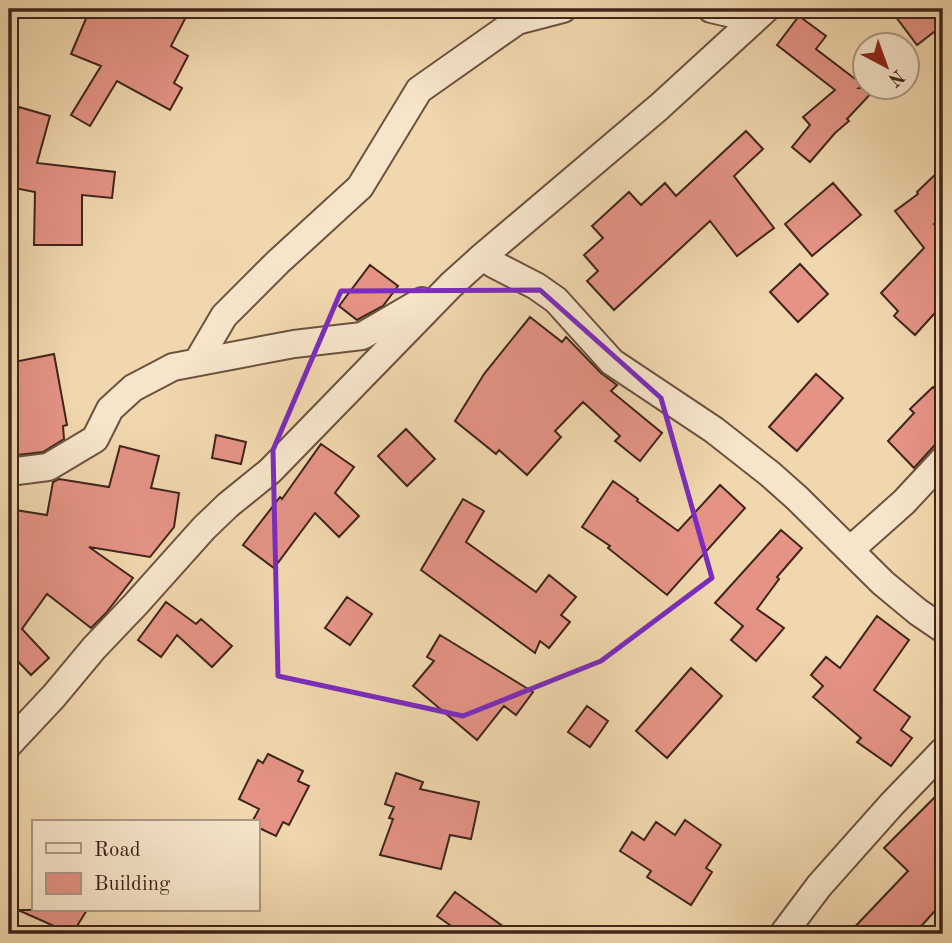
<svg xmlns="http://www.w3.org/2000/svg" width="952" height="943" font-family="'Old Standard TT',serif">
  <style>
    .building { fill: #e59385; stroke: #3f251b; stroke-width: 2 }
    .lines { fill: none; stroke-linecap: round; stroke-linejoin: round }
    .minor-casing { stroke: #6c5240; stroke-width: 30 }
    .minor { stroke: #f6e5ca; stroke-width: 26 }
    .marked { fill: none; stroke: #7b2cbf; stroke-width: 5; stroke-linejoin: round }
  </style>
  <rect width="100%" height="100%" fill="#f1d7ae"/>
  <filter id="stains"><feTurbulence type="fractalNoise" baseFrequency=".00286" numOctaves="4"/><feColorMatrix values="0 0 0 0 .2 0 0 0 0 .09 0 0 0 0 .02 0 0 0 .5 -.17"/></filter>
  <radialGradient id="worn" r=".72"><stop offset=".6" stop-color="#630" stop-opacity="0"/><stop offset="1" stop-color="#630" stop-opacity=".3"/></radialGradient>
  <path class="building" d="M90,9h100l-19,37 17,10 -14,27 8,5 -12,22 -53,-29 -27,45 -19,-11 30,-49 -30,-12z
    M890,9h53v16l-26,20z
    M799,16l27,20 -10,13 47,36 -4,3h17l-29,31 2,2 -14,12 -25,29 -18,-15 18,-22 -7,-8 32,-27 -58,-45z
    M19,107l31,9 -13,47 78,9 -3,26 -30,-3v50h-48l1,-53 -26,-5v-44z
    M746,131l17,18 -29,27 40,52 -37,28 -27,-35 -96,89 -27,-29 11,-10 -14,-16 19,-17 -11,-12 37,-34 12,13 24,-22 11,13z
    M943,167v53l-2,-3 -7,7 6,7 3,-3v76l-28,31 -21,-19 4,-5 -17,-18 43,-45 -29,-37 23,-17 -1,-2z
    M833,183l28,32 -49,41 -27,-32z
    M800,264l28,30 -30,28 -28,-30z
    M370,265l28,21 -15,20 -26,14 -18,-14z
    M530,317l32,25 4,-5 35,36 16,12 -6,6 51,42 -22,28 -25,-20 5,-5 -37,-34 -28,29 6,6 -34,38 -28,-25 -3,4 -41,-33 29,-47z
    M54,354l13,71 -4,1 1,13 -21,13 -34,4v-93z
    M816,374l27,24 -46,53 -28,-24z
    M933,387l10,10v39l-29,32 -26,-27 26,-28 -4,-4z
    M406,429l29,30 -28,27 -29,-30z
    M216,435l30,7 -5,22 -29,-6z
    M321,444l33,23 -19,26 24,23 -20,21 -24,-24 -41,55 -31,-23 37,-48 2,2z
    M120,446l39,10 -8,32 28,5 -5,34 -24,30 -61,-10 44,31 -27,35 -15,15 -44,-34 -25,35 27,29 -18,17 -22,-23v-143l38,6 6,-33 6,-3 50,8z
    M613,481l25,18 -1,2 41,30 42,-46 25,23 -78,87 -59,-47 2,-2 -28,-19z
    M463,499l21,12 -18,31 70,50 13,-17 27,22 -15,18 9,7 -21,26 -9,-7 -5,12 -114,-83z
    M781,530l21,18 -25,29 2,2 -22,30 27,19 -28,33 -25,-21 12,-14 -28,-23z
    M347,597l25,17 -22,31 -25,-17z
    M166,602l30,22 5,-5 31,27 -20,21 -35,-32 -16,22 -23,-17z
    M877,616l32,24 -35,50 36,27 -9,13 11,8 -21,28 -34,-24 4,-4 -48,-41 10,-11 -12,-11 15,-18 14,11z
    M440,635l93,57 -17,23 -12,-9 -27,34 -64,-54 21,-25 -7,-4z
    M691,668l31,28 -55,62 -31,-27z
    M587,706l21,15 -18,26 -22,-15z
    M268,754l35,17 -5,10 11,5 -20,39 -6,-3 -7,14 -19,-9v-5h-5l7,-13 -20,-10 19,-39 5,3z
    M396,773l27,9 -3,7 59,13 -8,37 -21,-4 -9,34 -61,-14 13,-36 -4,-1 5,-11 -9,-3z
    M943,789v113l-29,32h-66l60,-63 -24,-23z
    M685,820l36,25 -15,23 6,4 -21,33 -44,-28 4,-6 -31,-20 12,-19 12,8 12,-18 19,13z
    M455,892l59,42h-51l-26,-18z
    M18,910h69l-15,24z"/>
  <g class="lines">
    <g class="minor-casing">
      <path id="minor" d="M711,9l43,10
        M482,257l13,8 41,21 20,14 56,62 102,68 56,44 27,24 86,85 35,29 25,17
        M197,362l27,-46 54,-54 82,-75 59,-97 98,-69 46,-12
        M9,472l39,-5 47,-28 15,-30 23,-21 40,-21 121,-23 68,-8 60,-35
        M850,550l54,-48 39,-42
        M9,744l45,-48 40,-48 41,-43 69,-77 24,-23 42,-34 181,-186 31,-28 177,-150 107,-98
        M783,934l36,-48 73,-82 51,-53"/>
    </g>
    <use href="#minor" class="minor"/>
  </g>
  <path class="marked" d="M540,290l121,108 51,180 -111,83 -138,55 -185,-40 -5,-226 68,-159z"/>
  <rect width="952" height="943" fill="none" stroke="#f1d7ae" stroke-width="35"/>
  <rect x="10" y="10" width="931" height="922" fill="none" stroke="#3f251b" stroke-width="3.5"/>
  <rect x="18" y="18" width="917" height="908" fill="none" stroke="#3f251b" stroke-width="2"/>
  <rect x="32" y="820" width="228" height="91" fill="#f6e5ca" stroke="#ad9884" stroke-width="2"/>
  <rect x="46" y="843" width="35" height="10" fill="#f6e5ca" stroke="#ad9884" stroke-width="2"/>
  <text x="94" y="856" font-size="21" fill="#3f251b">Road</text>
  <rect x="46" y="873" width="35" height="21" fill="#e59385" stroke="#ad9884" stroke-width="2"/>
  <text x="94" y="890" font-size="21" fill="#3f251b">Building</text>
  <g transform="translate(886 66) rotate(139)"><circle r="33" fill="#f6e5ca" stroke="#ad9884" stroke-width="2"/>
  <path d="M0-5L12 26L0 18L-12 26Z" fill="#8f2418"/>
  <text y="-10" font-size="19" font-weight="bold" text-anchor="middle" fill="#3f251b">N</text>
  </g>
  <rect width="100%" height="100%" filter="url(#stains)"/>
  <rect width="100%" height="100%" fill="url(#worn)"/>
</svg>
